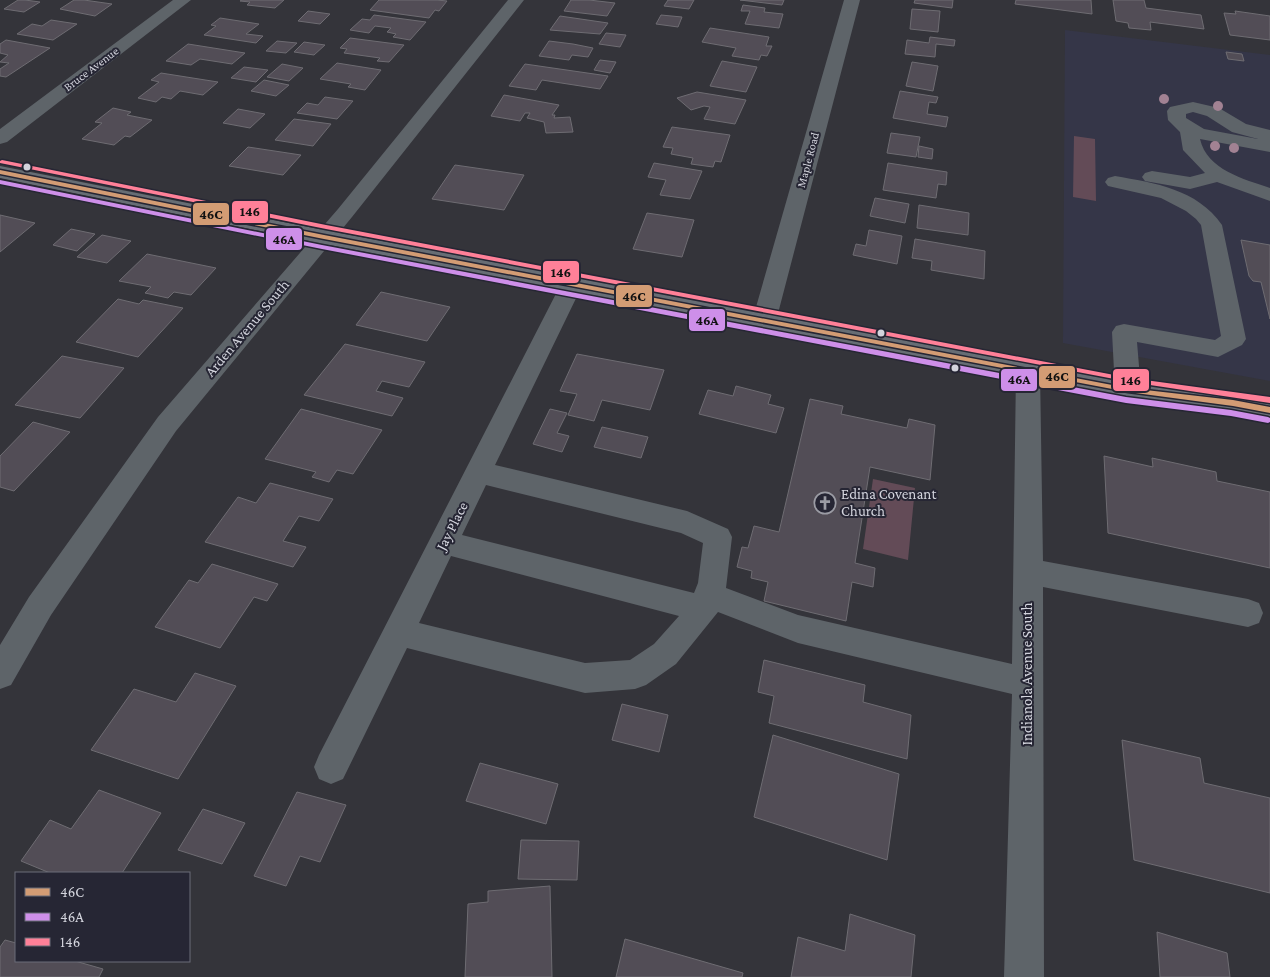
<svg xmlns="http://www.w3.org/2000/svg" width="1270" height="977" font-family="'Crimson Pro',serif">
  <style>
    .built { fill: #353648 }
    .green { fill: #634b57 }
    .building { fill: #524d56; stroke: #6e6c72 }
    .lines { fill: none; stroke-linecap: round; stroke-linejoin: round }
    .minor { fill: #5e6469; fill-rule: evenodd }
    .major { fill: #676d74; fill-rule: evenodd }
    .bus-1-casing { stroke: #262634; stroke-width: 3 }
    .bus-2-casing { stroke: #262634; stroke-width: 3 }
    .bus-3-casing { stroke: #262634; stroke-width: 3 }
    .bus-1 { fill: #d39c74; fill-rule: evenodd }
    .bus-2 { fill: #ce8fe9; fill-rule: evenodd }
    .bus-3 { fill: #ff8098; fill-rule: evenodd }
    .tree { fill: #a28293 }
    .bus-dot { fill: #d3d4dd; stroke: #262634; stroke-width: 2 }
    .labels { text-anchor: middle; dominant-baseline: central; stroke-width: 4; stroke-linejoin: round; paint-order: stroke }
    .far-street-label { font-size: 12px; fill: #d3d4dd; stroke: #262634 }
    .street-label { font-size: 15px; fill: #d3d4dd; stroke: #262634 }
    .poi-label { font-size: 15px; fill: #d3d4dd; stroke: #262634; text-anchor: start }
    .line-badge { stroke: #262634; stroke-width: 2 }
    .pale-badge-label { font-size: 14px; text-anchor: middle; font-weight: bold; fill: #111 }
  </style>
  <rect width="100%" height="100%" fill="#34343a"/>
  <path class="built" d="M1065,30l205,25v326l-207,-38z"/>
  <path class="green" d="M1074,136l21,3 1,62 -23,-4z
    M873,479l42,9 -7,72 -45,-11z"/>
  <path class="building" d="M18,0h7l15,2 -16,10 -20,-3z
    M74,0h10l28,4 -17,12 -35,-7z
    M242,0h42l-9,8 -28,-3 3,-3 -10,-1z
    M379,0h58l10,1 -8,10 -4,-1 -6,8 -59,-8z
    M571,0h18l26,3 -8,13 -43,-5z
    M668,0h26l-5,9 -25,-3z
    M740,0h44l-2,5z
    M915,0h38l-1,8 -38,-5z
    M1016,0h75l1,14 -77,-10z
    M1113,0h31l2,8 55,7 3,14 -54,-7 1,8 -22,-2 -1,-5 -12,-2z
    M743,5l22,3 -1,4 19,2 -4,14 -34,-4 5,-13h-9z
    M912,9l28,2 -2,21 -28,-3z
    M308,11l22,3 -10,10 -22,-3z
    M1235,11l35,5v24l-40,-5 -6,-22 12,1z
    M374,15l52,7 -16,18 -17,-3 3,-3 -9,-2 4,-4 -16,-2 -6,7 -19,-3 12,-11 8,1z
    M661,15l21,2 -4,10 -22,-3z
    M560,16l48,7 -8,11 -50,-4z
    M220,18l39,6 -13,10 17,2 -7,7 -52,-8 12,-9 -5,-1z
    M51,20l26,4 -24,16 -36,-6 15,-10 10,2z
    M710,28l59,9 -3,9h6l-5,10 -6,-1 -2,5 -27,-4 4,-8 -34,-6z
    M606,33l20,2 -6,12 -21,-3z
    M930,37l25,3 -1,6 -18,-2 -1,13 -30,-3 2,-14 22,3z
    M350,38l54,7 -15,17 -12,-1 3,-3 -36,-5 3,-4 -7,-1z
    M6,40l44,8 -44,29 -6,-1v-7l9,-6 -9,-1 8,-7 -8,-2v-9z
    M277,41l20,2 -11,10 -20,-2z
    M549,41l24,3 20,4 -5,9 -16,-2 -3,5 -30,-4z
    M304,42l21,3 -11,10 -20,-3z
    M188,44l57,9 -13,11 -32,-5 -9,6 -25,-4z
    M1226,52l16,2 2,7 -16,-2z
    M600,60l16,2 -6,11 -16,-3z
    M722,61l35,6 -11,25 -36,-6z
    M912,62l26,4 -5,25 -27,-5z
    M337,63l44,7 -16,20 -17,-3 3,-3 -31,-5z
    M282,64l21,4 -14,13 -22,-4z
    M525,64l83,12 -8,13 -58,-9 -6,10 -27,-4z
    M244,67l24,3 -12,12 -25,-4z
    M161,73l57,9 -15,13 -23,-4 -9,8 -9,-2 -6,5 -18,-4 21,-16 -8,-2z
    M264,80l25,5 -13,11 -25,-5z
    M900,91l38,6 -2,6 -7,-1 -2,12 21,3 -2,10 -53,-9z
    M697,92l49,8 -11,24 -31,-5 6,-12 -6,-1 -13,4 -14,-12z
    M504,95l55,10 -7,10h3l-1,3 16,-1 3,15 -27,1 -2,-11 -17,-4 3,-5h-5l-5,8 -29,-5z
    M325,97l28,4 -16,18 -40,-6 10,-10 11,2z
    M113,108l18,4 -4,3 25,5 -22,17 -5,-1 -11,9 -32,-6 20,-16 -7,-1z
    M238,109l27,5 -15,14 -27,-5z
    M294,119l37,5 -18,22 -38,-6z
    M672,127l58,8 -9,27 -6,-1 -2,6 -22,-3 2,-6 -22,-4 2,-6 -10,-1z
    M891,133l29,4 -4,20 -29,-4z
    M919,146l14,3 -1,10 -14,-2z
    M248,147l53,8 -18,20 -54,-9z
    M654,163l48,8 -12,28 -30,-4 6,-15 -18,-3z
    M888,163l59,9 -1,13 -8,-1 -2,14 -53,-8z
    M455,165l69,10 -20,35 -72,-11z
    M875,198l34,6 -4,19 -35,-7z
    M919,205l50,8 -1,22 -51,-7z
    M647,213l47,7 -12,37 -49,-8z
    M0,215l35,8 -35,29z
    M71,229l24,5 -18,17 -24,-6z
    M869,230l33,6 -5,28 -44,-9 3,-11 10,2z
    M102,235l29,6 -24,22 -30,-6z
    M915,239l70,12 -1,28 -53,-9 1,-9 -20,-3z
    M1241,240l29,5v74l-9,-37 -8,-1 -4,-5z
    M147,254l69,14 -25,27 -17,-3 -6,6 -23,-5 6,-6 -32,-6z
    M381,292l69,15 -23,34 -71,-16z
    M118,299l21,5 4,-4 40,8 -45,49 -62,-15z
    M345,344l80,18 -16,25 -27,-6 -6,10 27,7 -11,18 -88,-21z
    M577,354l87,16 -14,40 -48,-10 -8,21 -26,-6 9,-21 -17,-3z
    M62,356l62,12 -44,50 -65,-13z
    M736,386l35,9 -3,9 16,4 -8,25 -77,-19 9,-24 25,6z
    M810,399l33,7 -2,8 66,14 2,-9 26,6 -5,55 -60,-13 -15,96 20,5 -2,19 -21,-5 -6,39 -82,-20 4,-19 -17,-4 1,-7 -15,-4 5,-20 6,1 6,-22 25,6z
    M301,409l81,21 -29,44 -16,-4 -8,12 -17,-5 4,-5 -51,-13z
    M550,409l17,4 -10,20 12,3 -7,16 -29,-8z
    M33,422l37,10 -56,59 -14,-4v-31z
    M602,427l46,10 -7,21 -47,-11z
    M1104,456l49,11 -1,-9 64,14 1,9 53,11v76l-162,-35z
    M270,483l63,16 -14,22 -20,-5 -16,25 23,6 -13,20 -88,-25 33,-45 18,6z
    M212,564l66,20 -11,17 -13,-4 -34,51 -65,-21 34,-47 9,3z
    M764,660l101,25 -2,17 48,13 -4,44 -138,-36 5,-27 -16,-4z
    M195,673l41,13 -58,93 -87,-29 43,-61 42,13z
    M622,704l46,11 -9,37 -47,-12z
    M773,735l126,39 -12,86 -133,-43z
    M1122,740l78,18 4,25 66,15v95l-136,-33z
    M480,763l78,21 -12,40 -80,-23z
    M99,790l62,23 -39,60h-72l-29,-12 29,-41 21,9z
    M297,792l49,13 -26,57 -20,-6 -14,30 -32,-10z
    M203,809l42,14 -23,41 -44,-14z
    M521,840l58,1 -2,39 -59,-1z
    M550,886l2,91h-87l3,-73 20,-2v-11z
    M850,914l65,21 -4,42h-120l7,-40 47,14z
    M1157,932l70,21 3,24h-70z
    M625,939l118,34 -1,4h-126z
    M5,940l11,3v18h59l28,8 -4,8h-99v-30z"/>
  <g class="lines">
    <path class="minor" d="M173,0h18l-184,142 -7,2v-15z
      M508,0h16l-172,217 -176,214 -125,184 -40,70 -11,4v-44l29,-48 129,-180 180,-208z
      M844,0h16l-84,321 -4,6 -8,2 -8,-2 -4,-6z
      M1193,102l26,6 27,16 24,6v22l-70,-13c7,31 44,40 70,49v13l-53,-19 -27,7 -45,-8 -3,-4 3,-4 7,-2 38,6 15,-4 -22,-23 -3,-18 -12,-12 -1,-9 3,-4zM1193,112l14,4 25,16 26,7 -54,-10 -18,-11v-4z
      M1115,176c40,7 82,13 107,49l24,114 -4,6 -24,12 -81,-15 4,48 -4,6 -9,3 -9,-3 -4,-6 -3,-58 4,-6 8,-2 91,16 6,-4 -20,-111 -5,-6 -10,-8 -25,-13 -53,-12 -3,-4 3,-4z
      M572,277l8,2 3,5 -88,181 192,46 41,18 4,8 -6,51 72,27 214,49 4,-293 3,-6 9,-3 9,3 3,6 3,190 205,38 11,4 4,10 -4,10 -11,4 -205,-40 1,390h-40l8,-283 -214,-51 -80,-31 -42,52 -30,21 -11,4 -50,4 -178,-45 -64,131 -12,5 -12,-5 -5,-12 5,-12 242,-471 3,-5zM486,485l195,48 22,10 -5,40 -4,10 -232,-58zM451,556l228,60 -25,28 -24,16 -45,3 -166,-40z"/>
    <path class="major" d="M0,166l324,64 804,151 142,19v20l-37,-8 -105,-13 -804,-155 -324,-66z"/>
    <g class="bus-1-casing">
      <path id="bus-1" d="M0,170l324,65 804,153 105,12 37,7v6l-37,-7 -105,-14 -804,-153 -324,-65z"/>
    </g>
    <g class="bus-2-casing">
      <path id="bus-2" d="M0,180l322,65 804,152 105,13 37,7 2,1v4l-2,1 -37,-7 -105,-13 -804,-154 -322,-65z"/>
    </g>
    <g class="bus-3-casing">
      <path id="bus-3" d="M2,160l324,65 804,153 140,19v6l-140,-21 -804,-153 -326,-66v-2z"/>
    </g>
    <use href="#bus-1" class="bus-1"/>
    <use href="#bus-2" class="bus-2"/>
    <use href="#bus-3" class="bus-3"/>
  </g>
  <g class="tree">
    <circle cx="1164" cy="99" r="5"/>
    <circle cx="1218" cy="106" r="5"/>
    <circle cx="1215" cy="146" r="5"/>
    <circle cx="1234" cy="148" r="5"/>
  </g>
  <defs>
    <g id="church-ring" transform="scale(1.125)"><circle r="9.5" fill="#262634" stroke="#9b9ca4" stroke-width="1.5"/><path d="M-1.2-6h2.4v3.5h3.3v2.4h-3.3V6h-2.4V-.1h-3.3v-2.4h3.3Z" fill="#9b9ca4"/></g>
  </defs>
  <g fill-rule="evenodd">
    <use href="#church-ring" x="825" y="503"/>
  </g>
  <g class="bus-dot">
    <circle cx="27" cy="167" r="4.5"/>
    <circle cx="881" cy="333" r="4.5"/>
    <circle cx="955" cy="368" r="4.5"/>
  </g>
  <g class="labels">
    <g class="far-street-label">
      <text transform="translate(91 69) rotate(-37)">Bruce Avenue</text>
      <text transform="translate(808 160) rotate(-75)">Maple Road</text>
    </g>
    <g class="street-label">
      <text transform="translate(247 328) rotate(-50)">Arden Avenue South</text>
      <text transform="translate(452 526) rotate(-63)">Jay Place</text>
      <text transform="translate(1027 674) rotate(-90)">Indianola Avenue South</text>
    </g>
    <g class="poi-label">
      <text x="841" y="494">Edina Covenant<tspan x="841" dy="17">Church</tspan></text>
    </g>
  </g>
  <g class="line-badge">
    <rect x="231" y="200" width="38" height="24" rx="5" fill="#ff8098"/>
    <rect x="192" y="202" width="38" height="24" rx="5" fill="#d39c74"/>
    <rect x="265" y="227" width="38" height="24" rx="5" fill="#ce8fe9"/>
    <rect x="542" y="260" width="38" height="24" rx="5" fill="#ff8098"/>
    <rect x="615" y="284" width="38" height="24" rx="5" fill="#d39c74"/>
    <rect x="688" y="308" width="38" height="24" rx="5" fill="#ce8fe9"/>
    <rect x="1038" y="365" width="38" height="24" rx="5" fill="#d39c74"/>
    <rect x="1000" y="368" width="38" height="24" rx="5" fill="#ce8fe9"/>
    <rect x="1112" y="368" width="38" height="24" rx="5" fill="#ff8098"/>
  </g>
  <g class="pale-badge-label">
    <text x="250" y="216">146</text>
    <text x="211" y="219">46C</text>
    <text x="284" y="244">46A</text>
    <text x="561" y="277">146</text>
    <text x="634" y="301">46C</text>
    <text x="707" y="325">46A</text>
    <text x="1057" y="381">46C</text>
    <text x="1019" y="384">46A</text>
    <text x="1131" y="385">146</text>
  </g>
  <rect x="15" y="872" width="175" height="90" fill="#262634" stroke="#6b6c78"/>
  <rect x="25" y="888" width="25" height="8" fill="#d39c74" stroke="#6b6c78"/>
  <text x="60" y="897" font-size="15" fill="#d3d4dd">46C</text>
  <rect x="25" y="913" width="25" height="8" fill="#ce8fe9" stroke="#6b6c78"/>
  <text x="60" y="922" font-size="15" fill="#d3d4dd">46A</text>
  <rect x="25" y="938" width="25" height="8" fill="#ff8098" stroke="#6b6c78"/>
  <text x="60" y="947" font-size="15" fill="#d3d4dd">146</text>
</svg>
